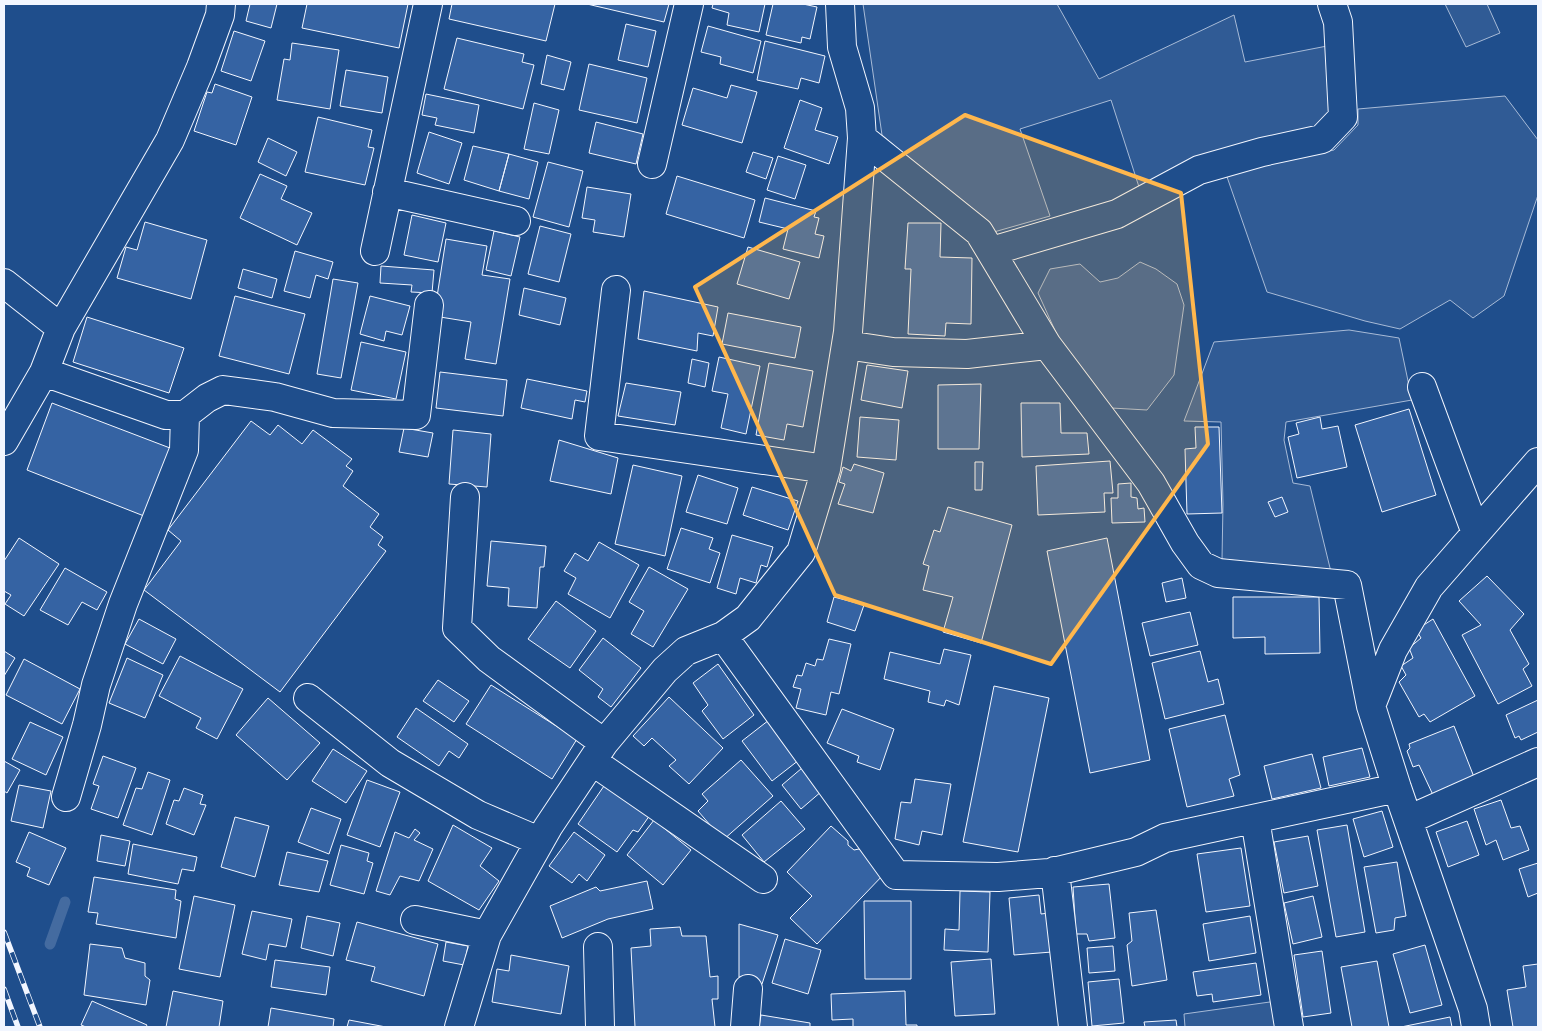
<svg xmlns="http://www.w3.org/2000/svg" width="1542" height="1031" font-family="Commissioner,sans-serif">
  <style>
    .built { fill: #305b95; stroke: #a8bbd7 }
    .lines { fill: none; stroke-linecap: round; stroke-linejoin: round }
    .stream { stroke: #446ba0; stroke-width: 11 }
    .building { fill: #3563a3; stroke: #f2f6ff }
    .minor-casing { stroke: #f2f6ff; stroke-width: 30 }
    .minor { stroke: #1f4e8c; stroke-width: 28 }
    .rail-casing { stroke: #f2f6ff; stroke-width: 5.5 }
    .rail { stroke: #1f4e8c; stroke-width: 4; stroke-dasharray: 11; stroke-linecap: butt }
    .marked { fill: #ffb74d; fill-opacity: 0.2; stroke: #ffb74d; stroke-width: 4; stroke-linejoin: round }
  </style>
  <rect width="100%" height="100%" fill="#1f4e8c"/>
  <path class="built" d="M863,4h194l42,75 135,-64 11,47 82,-16 3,67 -21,18 -170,56 -28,-87 -91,29 30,87 -56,16 -112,-97z
    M1445,4h42l13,29 -34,14z
    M1505,96l33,44v55l-34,101 -31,22 -23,-18 -50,29 -35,-8 -98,-29 -41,-118 108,-24 24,-25v-16z
    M1140,262l16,7 21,15 7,21 -10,70 -27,35 -36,-2 -53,-71 -20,-44 12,-24 30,-5 20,18 18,-4z
    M1349,330l50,8 13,62 -126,22 -2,18 9,43 17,3 21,86 -109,-13 1,-55 -2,-82 -37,-1 30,-79z
    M1277,1001l4,26h-96l-1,-13z"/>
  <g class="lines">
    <path class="stream" d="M50,944l15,-42"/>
  </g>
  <path class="building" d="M250,4h27l-6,24 -25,-7z
    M307,4h101l-9,44 -97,-20z
    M452,4h103l-9,37 -97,-22z
    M587,4h82l-5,18z
    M713,4h52l-6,28 -32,-7 2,-12 -17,-5z
    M773,4h30l14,3 -7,32 -8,-2 -1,6 -35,-8z
    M626,24l30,7 -8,36 -30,-7z
    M708,26l53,15 -8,32 -33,-9 1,-7 -20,-5z
    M234,31l31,10 -14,40 -30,-10z
    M457,38l67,16 -2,8 12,3 -11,44 -79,-20z
    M765,41l60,15 -6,27 -18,-5 -3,11 -41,-9z
    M292,43l47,7 -9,59 -53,-9 7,-41 6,1z
    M547,55l24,7 -7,28 -23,-6z
    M589,64l58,14 -10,45 -58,-13z
    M346,70l42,7 -6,36 -42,-7z
    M215,84l37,13 -16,48 -42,-14 13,-39 5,1z
    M731,85l26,7 -15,51 -60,-18 11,-37 34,10z
    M426,94l53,11 -5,28 -39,-8 2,-7 -15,-3z
    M800,100l22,8 -7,22 23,7 -9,27 -45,-16z
    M534,103l25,7 -10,44 -25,-5z
    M318,117l54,13 -4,17 6,1 -9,37 -60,-13z
    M596,122l47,12 -7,30 -47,-11z
    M429,132l33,11 -13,41 -32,-11z
    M268,138l29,14 -11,24 -28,-14z
    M473,146l36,8 -10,37 -35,-11z
    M753,152l20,6 -7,21 -20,-7z
    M509,154l29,8 -9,37 -30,-8z
    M778,156l28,9 -11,34 -28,-9z
    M548,162l35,9 -14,56 -36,-10z
    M260,174l27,12 -6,13 31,14 -15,32 -57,-27z
    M677,176l78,24 -11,38 -78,-24z
    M587,187l44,7 -7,43 -31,-5 2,-12 -13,-2z
    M765,198l51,13 -2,6 5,1 -4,16 9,2 -5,22 -36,-9 5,-20 -29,-7z
    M412,215l34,8 -8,39 -34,-7z
    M145,222l62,18 -16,59 -74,-21 9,-31 11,3z
    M908,223h33l-1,34 32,1 -1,66 -25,-1 -1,13 -37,-2 3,-65h-6z
    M540,226l31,8 -12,48 -31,-8z
    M494,231l26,6 -9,39 -25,-6z
    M446,239l41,7 -5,29 28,4 -14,85 -31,-5 6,-37 -37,-6z
    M748,247l52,15 -11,37 -52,-15z
    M295,251l38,11 -5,17 -12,-4 -6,23 -26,-7z
    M381,266l53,4 -2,23 -21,-1 1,-7 -32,-2z
    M243,269l34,10 -5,19 -34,-10z
    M333,279l25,4 -17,95 -24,-4z
    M524,288l42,10 -6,27 -41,-10z
    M644,291l74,16 -5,29 -15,-3 -1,18 -59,-12z
    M235,296l70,18 -16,60 -70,-18z
    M370,296l40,10 -8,29 -16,-4 -2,10 -24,-7z
    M728,313l73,14 -6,31 -73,-14z
    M87,317l97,31 -15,45 -96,-31z
    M361,342l45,10 -10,47 -45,-9z
    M719,357l41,9 -14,68 -25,-6 7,-34 -16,-3z
    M692,359l17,4 -4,24 -17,-4z
    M769,363l44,8 -10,56 -16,-3 -3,16 -28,-5z
    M867,365l41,6 -6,37 -41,-8z
    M440,372l67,8 -4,36 -67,-8z
    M527,379l60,12 -2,11 -10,-2 -3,19 -51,-11z
    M626,383l55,9 -6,33 -57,-9z
    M981,384l-2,65h-41v-64z
    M52,403l118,45 -26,68 -117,-46z
    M1021,403h39l1,30h26l2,21 -67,3z
    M1409,409l27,86 -54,17 -27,-87z
    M860,417l39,3 -3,40 -39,-3z
    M1320,417l2,12 16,-3 9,41 -50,11 -9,-41 11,-3 -3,-11z
    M251,421l19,14 8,-10 24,19 11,-14 39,29 -6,7 7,5 -10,15 36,28 -9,13 13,10 -5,8 8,6 -106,141 -136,-102 37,-49 -13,-11z
    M1195,427h24l3,86 -35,1 -2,-65 11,-1z
    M404,428l29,5 -5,24 -29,-5z
    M453,430l38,4 -4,53 -38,-3z
    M559,440l59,18 -7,36 -61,-13z
    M1110,461l3,32h-9l1,19 -67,3 -2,-49z
    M975,462h8l-1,28h-7z
    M854,464l30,9 -11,40 -35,-9 7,-20 -6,-2 4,-15 8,4z
    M633,465l49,11 -17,80 -50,-12z
    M698,475l40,13 -11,36 -41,-12z
    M1131,483v14l6,1 1,11 6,-1 1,14 -33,1 -1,-25h7v-14z
    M752,487l46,14 -10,29 -45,-15z
    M1282,497l6,15 -13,5 -7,-15z
    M948,507l64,18 -31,118 -38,-11 10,-35 -30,-7 6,-24 -6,-2 11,-34 6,2z
    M681,528l32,10 -4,11 11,4 -10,30 -43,-14z
    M732,535l41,12 -6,20 -6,-2 -5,18 -16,-5 -4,16 -19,-6z
    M19,538l40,26 -35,52 -19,-12 6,-9 -7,-4v-30z
    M1107,538l43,222 -60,13 -43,-222z
    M491,541l55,5 -2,21h-4l-3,41 -29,-2 1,-18 -22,-2z
    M599,542l40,23 -29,53 -42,-24 8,-16 -12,-7 11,-18 13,8z
    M649,567l39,22 -35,58 -22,-13 13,-23 -15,-9z
    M65,568l42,24 -10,18 -15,-8 -14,23 -28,-15z
    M1487,576l37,38 -14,16 19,34 -6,5 9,17 -34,18 -36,-69 19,-10 -22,-24z
    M1182,578l4,20 -20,4 -4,-19z
    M834,597l30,8 -9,26 -28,-9z
    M1233,597h86l1,56 -55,1v-17l-32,1z
    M556,601l40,30 -26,37 -42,-29z
    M1190,612l8,33 -48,11 -8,-33z
    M139,619l37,20 -13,25 -38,-20z
    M1433,619l42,77 -45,26 -6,-8 -5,3 -20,-35 7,-7 -5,-9 12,-8 -4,-10 12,-10 -5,-8z
    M603,638l38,30 -30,39 -13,-10 5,-8 -24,-19z
    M829,639l22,5 -12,50 -8,-2 -5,23 -30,-7 5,-19 -8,-2 4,-12 5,1 4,-13 9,3 2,-7 6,1z
    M944,649l27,6 -12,50 -13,-5 -2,6 -16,-4 2,-11 -46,-12 6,-27 50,12z
    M4,651l11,7 -11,18z
    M1200,651l8,31 10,-3 6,25 -59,15 -13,-56z
    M180,656l63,33 -26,50 -21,-11 5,-10 -42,-22z
    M127,658l36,17 -18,43 -36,-15z
    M24,659l56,30 -18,35 -56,-29z
    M718,664l36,51 -31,24 -21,-28 6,-6 -15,-22z
    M438,680l31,21 -15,21 -31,-21z
    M491,685l86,54 -25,40 -86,-55z
    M994,686l55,12 -31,154 -55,-10z
    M669,697l54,51 -34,36 -20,-18 7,-6 -24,-22 -8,8 -11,-10z
    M268,698l52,45 -33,37 -51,-45z
    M1538,700v32l-17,8 -2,-4 -4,2 -9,-23z
    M416,708l52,36 -9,14 -10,-7 -10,15 -42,-29z
    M842,709l52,20 -14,41 -23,-8 2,-6 -32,-13z
    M1225,715l15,60 -11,4 5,17 -47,11 -18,-78z
    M769,720l30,40 -27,21 -30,-40z
    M30,722l33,15 -17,38 -34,-16z
    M1454,726l20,51 -41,18 -14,-30 -6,2 -6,-16 3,-3 -1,-4z
    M1362,748l8,29 -41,9 -6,-29z
    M333,749l34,22 -21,32 -34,-22z
    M1312,754l9,34 -49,11 -8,-33z
    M103,756l33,12 -18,50 -27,-9 8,-23 -6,-2z
    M741,760l32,36 -50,44 -25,-29 10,-10 -6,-7z
    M4,761l16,9 -13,23 -3,-2z
    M802,768l20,23 -21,18 -19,-24z
    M148,772l22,8 -18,55 -29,-10 13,-37 6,1z
    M915,779l36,5 -9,51 -20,-4 -3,14 -24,-6 6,-37 10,1z
    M367,780l33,12 -20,55 -33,-12z
    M606,783l44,32 -12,17 -5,-2 -16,22 -39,-28z
    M19,785l32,6 -8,37 -32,-7z
    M184,788l19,7 -3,9 6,1 -12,30 -28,-11 8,-24 5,1z
    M1501,800l10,28 9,-2 9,24 -26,10 -7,-20 -10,5 -12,-36z
    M781,801l24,28 -41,33 -22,-27z
    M311,808l30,11 -12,35 -31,-12z
    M1382,811l11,36 -29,10 -11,-38z
    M235,817l34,9 -14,51 -34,-10z
    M654,820l37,30 -28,35 -36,-30z
    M1467,821l12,34 -31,12 -12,-35z
    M453,825l39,23 -12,18 19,15 -20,29 -51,-29z
    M1347,825l18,107 -29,5 -19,-107z
    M831,826l17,15v4l6,5 5,-1 26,24 -68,71 -27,-26 22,-22 -25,-24z
    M415,829l5,4 -6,7 19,9 -14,32 -19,-5 -10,19 -14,-4 19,-59 14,6z
    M29,832l37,16 -17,37 -22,-9 3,-8 -14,-6z
    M574,832l31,23 -18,26 -8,-7 -7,9 -23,-17z
    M101,835l29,6 -5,25 -28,-5z
    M1308,836l10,50 -34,7 -10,-51z
    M133,844l64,13 -3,14 -12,-2 -4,15 -50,-10z
    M341,845l28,8 -2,8 6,2 -9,31 -34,-9z
    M1241,848l9,58 -44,6 -9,-58z
    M287,852l41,9 -9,31 -40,-7z
    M1397,862l9,54 -11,2 -1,12 -18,3 -12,-66z
    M1538,863v30l-10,4 -9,-28z
    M94,877l82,13 -1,9 6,2 -5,37 -80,-14 2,-11 -10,-1z
    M647,881l6,28 -45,10 -46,19 -12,-32 46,-19 4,4z
    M1109,884l6,54 -26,3 -2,-7h-11l-3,-47z
    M960,891l30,1 -2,60 -44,-2 1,-21 14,1z
    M1039,895l2,19 8,-1 3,39 -38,3 -5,-57z
    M194,896l41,9 -15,72 -41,-8z
    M1313,896l9,41 -29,7 -9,-41z
    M864,901h47v78h-46z
    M1156,910l11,70 -35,6 -5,-41 5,-4 -3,-28z
    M252,911l40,8 -6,28 -17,-3 -3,16 -24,-6z
    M307,916l33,7 -7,33 -32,-8z
    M1250,916l6,37 -47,8 -6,-37z
    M357,922l81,22 -14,52 -53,-15 4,-14 -29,-7z
    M739,924l39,11 -16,49 -23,-7z
    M680,927l2,9h24l4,41 8,-1v23h-6l3,28h-80l-4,-79 20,-2 -1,-17z
    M785,939l36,11 -13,44 -36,-11z
    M446,942l22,4 -4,19 -21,-4z
    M90,944l32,4 3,10 20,5v13l5,4 -4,25 -62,-10z
    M1425,945l17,60 -32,8 -17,-59z
    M1113,946l2,25 -26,2 -2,-25z
    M1322,951l9,62 -28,4 -9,-62z
    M511,955l58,11 -8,48 -69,-12 5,-33 12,2z
    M991,959l4,55 -40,2 -4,-54z
    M275,960l55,7 -4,28 -55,-8z
    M1377,961l12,66h-37l-11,-60z
    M1256,963l5,32 -48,7 -1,-8 -15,2 -4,-24z
    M1538,964v63h-25l-6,-37 19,-3 -3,-21z
    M1119,979l5,44 -32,3 -4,-44z
    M173,991l50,10 -4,26h-53z
    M905,991l1,34h11v2h-64v-8l-21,1 -1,-26z
    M92,1001l55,24 -1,2h-60l-5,-2z
    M271,1008l63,11 -1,8h-65z
    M761,1015l49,8v4h-51z
    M1450,1017l2,10h-51z
    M349,1020l37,7h-39z
    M1176,1020l1,7h-32l-1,-5z"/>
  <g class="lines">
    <g class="minor-casing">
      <path id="minor" d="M862,138l117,94 68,113 104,138 34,60 16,22 17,8 129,12 24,121 26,82 76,221 3,18
        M652,164l37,-160
        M387,192l129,29
        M375,251l53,-247
        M992,251l125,-37 82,-44 63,-18 60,-13 21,-22 -5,-95 -6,-18
        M4,283l57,45
        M616,290l-17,146 227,33
        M846,345l47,7 74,2 80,-9
        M44,372l122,43h19l22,-17 16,-8 52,7 58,16 83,2 13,-110
        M1422,387l54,146
        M4,441l40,-69 17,-44 109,-188 31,-73 19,-52 1,-11
        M465,497l-8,131 32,31 115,84
        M723,636l173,239 102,2 51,-4 87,-21 29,-14 232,-50
        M308,698l82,65 88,52 61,26
        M1371,706l22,-56 36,-63 109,-125
        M592,761l171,118
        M66,797l21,-72 9,-40 27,-81 61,-154 1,-35
        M1255,819l34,208
        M1408,820l130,-58
        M1055,871l18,156
        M415,920l72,15
        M598,947l2,80
        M459,1027l28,-92 61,-108 56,-84 61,-73 21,-19 37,-15 25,-18 53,-66 25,-83 22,-137 14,-194 -2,-30 -18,-61 -2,-43
        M745,1027l3,-38"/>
    </g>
    <use href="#minor" class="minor"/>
    <g class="rail-casing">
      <path id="rail" d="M4,932l36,95
        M4,989l14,38"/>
    </g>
    <use href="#rail" class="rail"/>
  </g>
  <path class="marked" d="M965,115l216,78 27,251 -157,220 -216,-69 -140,-308z"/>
  <rect width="1542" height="1031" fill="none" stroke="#f2f6ff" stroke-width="10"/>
</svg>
